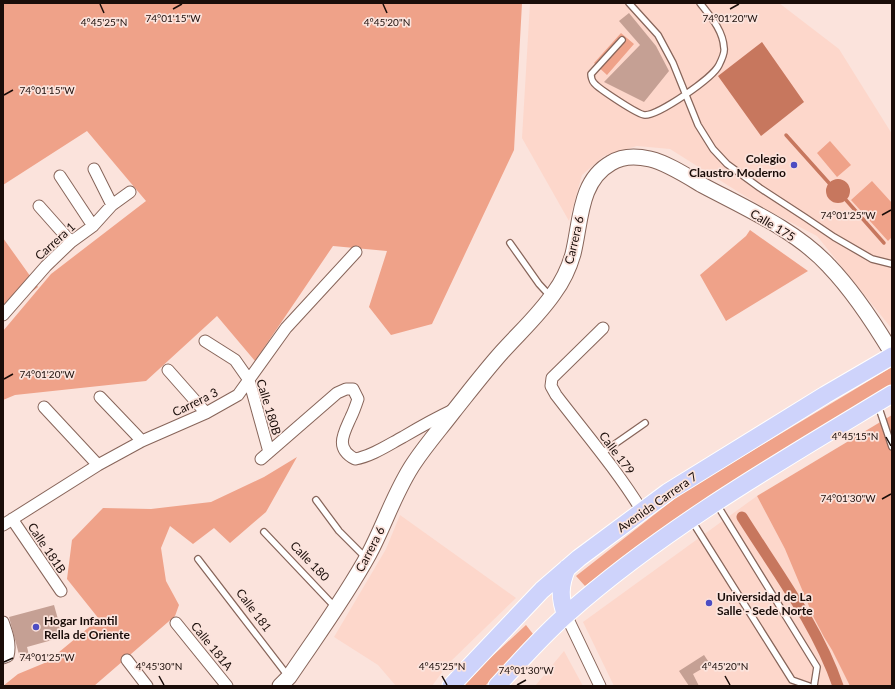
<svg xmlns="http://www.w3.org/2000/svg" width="895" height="689" font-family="Lato,sans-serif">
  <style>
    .built { fill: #fdd7cb }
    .green { fill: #efa289 }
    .water { fill: #c7775e }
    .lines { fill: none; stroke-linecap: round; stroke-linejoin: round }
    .stream { stroke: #c7775e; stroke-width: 3.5 }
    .canal { stroke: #c7775e; stroke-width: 11 }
    .building { fill: #c5a094 }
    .lane-casing { stroke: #87655a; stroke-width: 8 }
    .street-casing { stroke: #87655a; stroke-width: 13 }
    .secondary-casing { stroke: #87655a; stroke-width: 17 }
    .primary-casing { stroke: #fff; stroke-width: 19 }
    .lane { stroke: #fff; stroke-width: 5.5 }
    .street { stroke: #fff; stroke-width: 11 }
    .secondary { stroke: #fff; stroke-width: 15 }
    .primary { stroke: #ced3fb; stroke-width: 17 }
    .ticks { fill: none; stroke: #1a0d09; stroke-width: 1.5 }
    .poi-dot { fill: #4d4dc3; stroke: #fbe3dc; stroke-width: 1.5 }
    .labels { text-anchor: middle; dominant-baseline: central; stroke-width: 3.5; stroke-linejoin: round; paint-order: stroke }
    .poi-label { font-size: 12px; font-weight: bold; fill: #1a0d09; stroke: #fbe3dc; text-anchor: start }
    .street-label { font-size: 12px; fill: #1a0d09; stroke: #fbe3dc }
    .ticks-label { font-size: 10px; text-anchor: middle; fill: #1a0d09; stroke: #fbe3dc; stroke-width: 3.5; stroke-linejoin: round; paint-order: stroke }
  </style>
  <rect width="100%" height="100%" fill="#fbe3dc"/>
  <path class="built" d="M530,3h249l60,46 53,85v195l-75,-93 -50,-26 -97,-61 -33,-3 -33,10 -22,19 -13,46 -47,-83z
    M757,496l28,53 93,39 14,98h-278l-31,-64z
    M400,515l116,83 -68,66 -16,22h-36l-18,-21 -44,-28 52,-88z
    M564,651l19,35h-48z"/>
  <path class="green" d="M3,3h519l-8,147 -82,174 -41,11 -22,-28 18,-56 -54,-5 -78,115 -38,-45 -71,65 -131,14 -12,5v-69l48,-57 95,-73 -59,-70 -84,54z
    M621,33l13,11 -27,31 -13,-12z
    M830,141l21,24 -14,12 -20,-24z
    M872,181l20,22v34l-4,4 -37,-41z
    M750,230l58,41 -82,50 -26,-46 46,-39z
    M3,238l35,49 -35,27z
    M892,367v17l-202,126 -24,16 -81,60 -9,-10 106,-83z
    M892,415v271h-42l-18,-36 -8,-13 -10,-19 -29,-69 -28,-53z
    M297,457l-31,55 -36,31 -16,-15 -21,16 -23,-18 -9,22 5,33 13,24 -4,11 -81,70h-91l15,-12 29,-12 52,-43 -32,-40 5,-39 31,-32 48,1 60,-7 53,-25z
    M526,625l7,9 -48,52h-21l22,-24z"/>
  <path class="water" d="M762,42l42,60 -43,34 -43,-60z
    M826 191a12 12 0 1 1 24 0a12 12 0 1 1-24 0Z"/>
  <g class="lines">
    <path class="stream" d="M786,135l43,48
      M846,200l38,43"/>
    <path class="canal" d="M742,517c34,54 75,108 96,169"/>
  </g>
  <path class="building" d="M629,13l27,33 13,25 -25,31 -40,-20 36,-37 -21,-24z
    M54,605l9,32 -36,10 3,12 -9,3 -12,-45z
    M704,655l6,9 -17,10 6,12h-10l-10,-15z"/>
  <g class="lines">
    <g class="lane-casing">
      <path id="lane" d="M629,3l29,32 15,28 25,62 15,24 14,15 33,24 46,30 28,19 38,22 20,5
        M622,40l-31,34c0,2 1,7 3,9 4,5 44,32 51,32 14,0 68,-37 74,-50 2,-4 6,-13 5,-17 -1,-18 -14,-32 -24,-45
        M510,243l29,41 12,13
        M878,405l14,42
        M602,453l43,-30
        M316,500l23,31 27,27
        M716,503l101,164 -3,19
        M692,521l100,159 17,6
        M264,532l71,75
        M198,559l90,117"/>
    </g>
    <g class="street-casing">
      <path id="street" d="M94,169l18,36
        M60,176l33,50
        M39,206l32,36
        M3,315l43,-49 25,-24 22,-16 19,-21 18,-13
        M603,328l-51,50 -1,8 5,9c29,38 61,75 86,116
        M205,341l30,19 14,20 20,72
        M168,370l38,43
        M100,397l42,44
        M44,407l54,58
        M261,459l76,-66 9,-4h7l5,10c-2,6 -4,12 -7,18 -7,16 -17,31 4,42 17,-3 33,-14 48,-22 17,-10 33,-19 50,-27
        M12,519l49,72
        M3,525l95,-60 44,-24 64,-28 32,-18 48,-67 70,-76
        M566,615l34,71
        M3,622c4,11 8,22 5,34l-5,2
        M176,623l51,63
        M127,660l20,26"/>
    </g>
    <g class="secondary-casing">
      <path id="secondary" d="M280,686l9,-9c27,-40 56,-79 80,-123 16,-30 26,-63 45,-91 12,-18 26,-34 39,-51 16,-20 32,-41 49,-60 18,-20 37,-37 52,-59 9,-12 15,-25 19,-39 8,-32 6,-73 38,-91 11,-7 26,-7 39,-4 17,4 37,17 52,26 43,23 94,45 127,81 25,26 45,57 63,87"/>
    </g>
    <g class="primary-casing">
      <path id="primary" d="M566,615c-7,-17 -6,-31 1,-47
        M451,686l91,-96 37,-32 89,-66 157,-97 67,-39
        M497,686c23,-25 45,-50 70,-72 97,-86 214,-153 325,-220"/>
    </g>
    <use href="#lane" class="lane"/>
    <use href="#street" class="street"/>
    <use href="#secondary" class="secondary"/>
    <use href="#primary" class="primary"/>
  </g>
  <path class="ticks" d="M100,4l4,9M383,4l4,9M173,9l9,-5M730,9l9,-5M4,95l9,-5M882,215l9,-5M4,379l9,-5M886,437l5,9M882,499l9,-5M4,662l9,-4M159,676l5,9M442,676l5,9M725,676l5,9M517,685l9,-5"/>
  <g class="poi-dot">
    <circle cx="794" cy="165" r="4"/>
    <circle cx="709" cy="603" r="4"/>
    <circle cx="36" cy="627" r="4"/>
  </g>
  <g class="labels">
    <g class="poi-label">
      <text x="786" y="158" text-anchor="end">Colegio<tspan x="786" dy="14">Claustro Moderno</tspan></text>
      <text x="717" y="596">Universidad de La<tspan x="717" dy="14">Salle - Sede Norte</tspan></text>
      <text x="44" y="620">Hogar Infantil<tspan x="44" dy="14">Rella de Oriente</tspan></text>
    </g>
    <g class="street-label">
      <text transform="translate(773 225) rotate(31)">Calle 175</text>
      <text transform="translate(574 240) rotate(-77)">Carrera 6</text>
      <text transform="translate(55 241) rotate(-42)">Carrera 1</text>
      <text transform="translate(195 402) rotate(-26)">Carrera 3</text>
      <text transform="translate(269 407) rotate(73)">Calle 180B</text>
      <text transform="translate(617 453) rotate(53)">Calle 179</text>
      <text transform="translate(657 502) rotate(-35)">Avenida Carrera 7</text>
      <text transform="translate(47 548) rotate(56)">Calle 181B</text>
      <text transform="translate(370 549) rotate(-63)">Carrera 6</text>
      <text transform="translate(310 561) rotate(46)">Calle 180</text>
      <text transform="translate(254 610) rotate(53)">Calle 181</text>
      <text transform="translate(212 646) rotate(51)">Calle 181A</text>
    </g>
  </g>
  <g class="ticks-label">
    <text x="173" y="22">74°01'15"W</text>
    <text x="730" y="22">74°01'20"W</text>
    <text x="104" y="26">4°45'25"N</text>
    <text x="387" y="26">4°45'20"N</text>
    <text x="47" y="94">74°01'15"W</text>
    <text x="848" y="219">74°01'25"W</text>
    <text x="47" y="378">74°01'20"W</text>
    <text x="855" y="440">4°45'15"N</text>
    <text x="848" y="502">74°01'30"W</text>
    <text x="47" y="661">74°01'25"W</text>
    <text x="159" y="670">4°45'30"N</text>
    <text x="442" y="670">4°45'25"N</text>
    <text x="725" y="670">4°45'20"N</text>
    <text x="526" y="674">74°01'30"W</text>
  </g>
  <rect width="895" height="689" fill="none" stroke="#1a0d09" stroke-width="8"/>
</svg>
